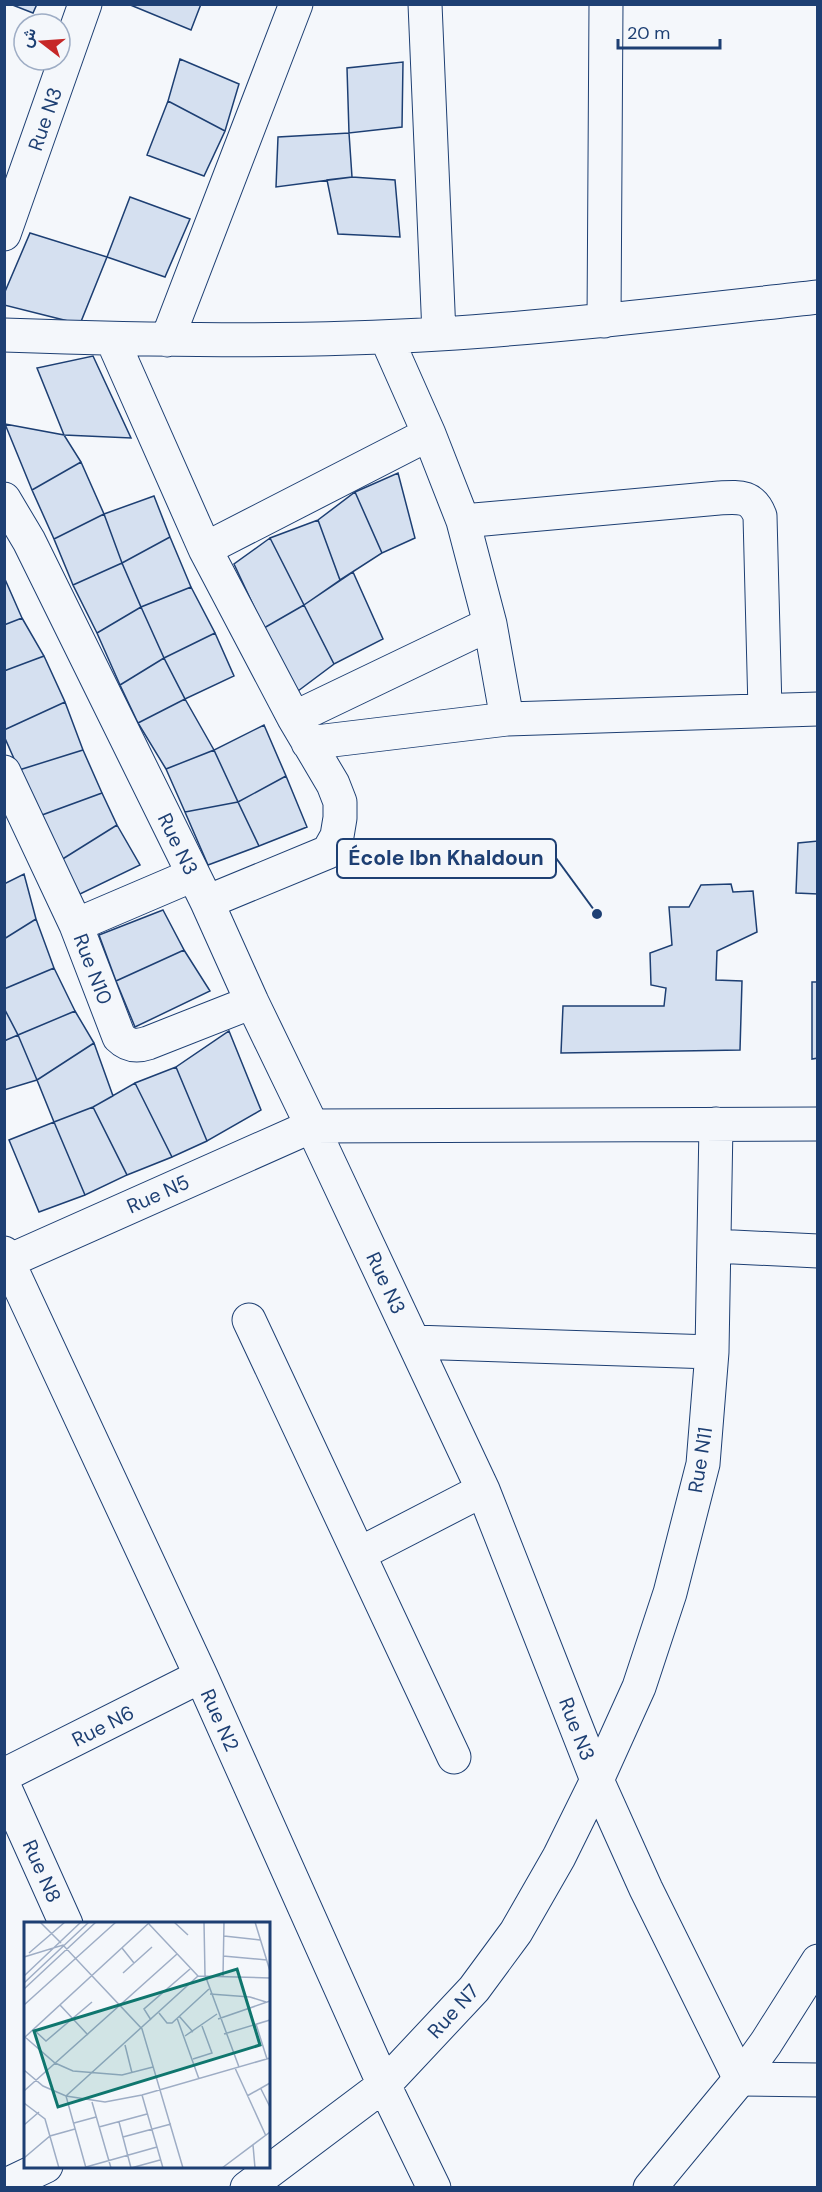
<svg xmlns="http://www.w3.org/2000/svg" width="822" height="2192" font-family="'DM Sans',Vazirmatn,sans-serif">
  <style>
    .building { fill: #d5e0f0; stroke: #1d3f73; stroke-width: 1.5 }
    .lines { fill: none; stroke-linecap: round; stroke-linejoin: round }
    .minor-casing { stroke: #1d3f73; stroke-width: 35 }
    .major-casing { stroke: #1d3f73; stroke-width: 35 }
    .minor { stroke: #f4f7fb; stroke-width: 33 }
    .major { stroke: #f4f7fb; stroke-width: 33 }
    .labels { text-anchor: middle; dominant-baseline: central; stroke-width: 4.5; stroke-linejoin: round; paint-order: stroke }
    .street-label { font-size: 20px; fill: #1d3f73; stroke: #f4f7fb }
    .inset-road { fill: none; stroke: #9eadc5; stroke-width: 1.5 }
    .view { fill: #0f766e; fill-opacity: 0.15; stroke: #0f766e; stroke-width: 3 }
    .inset-edge { fill: none; stroke: #1d3f73; stroke-width: 3 }
    .leader { fill: none; stroke: #1d3f73; stroke-width: 2 }
    .callout-dot { fill: #1d3f73; stroke: #f4f7fb; stroke-width: 2 }
    .callout { fill: #f4f7fb; stroke: #1d3f73; stroke-width: 2 }
    .callout-label { font-size: 21px; text-anchor: middle; font-weight: bold; fill: #1d3f73 }
  </style>
  <rect width="100%" height="100%" fill="#f4f7fb"/>
  <path class="building" d="M10,4h27l-4,9z
    M128,4h73l-10,26z
    M180,59l59,25 -14,47 -57,-30z
    M403,62l-1,65 -53,6 -2,-65z
    M168,101l57,30 -21,45 -57,-21z
    M349,133l3,44 -76,10 2,-50z
    M352,177l43,3 5,57 -62,-3 -11,-54z
    M130,197l60,22 -25,58 -58,-20z
    M30,233l77,24 -27,67 -76,-19v-11z
    M93,356l38,82 -67,-3 -27,-67z
    M5,424l59,11 17,27 -49,28z
    M81,462l23,52 -50,25 -22,-49z
    M398,473l17,65 -33,15 -27,-61z
    M355,492l27,61 -42,27 -22,-60z
    M154,496l16,41 -48,26 -18,-49z
    M104,514l18,49 -49,22 -19,-46z
    M318,520l22,60 -36,25 -34,-67z
    M170,537l21,50 -50,20 -19,-44z
    M270,538l34,67 -40,23 -30,-64z
    M122,563l19,44 -44,26 -24,-48z
    M353,572l30,67 -49,25 -30,-59z
    M4,577l18,41 -18,7z
    M191,587l24,46 -51,25 -23,-51z
    M304,605l30,59 -36,27 -34,-63z
    M141,607l23,51 -44,27 -23,-52z
    M22,618l22,38 -40,15v-46z
    M215,633l19,43 -49,23 -21,-41z
    M44,656l21,46 -61,28v-59z
    M164,658l21,41 -47,24 -18,-38z
    M185,699l29,51 -48,19 -28,-46z
    M65,702l18,48 -64,20 -15,-34v-6z
    M264,725l22,51 -48,26 -24,-52z
    M83,750l19,43 -60,22 -23,-45z
    M214,750l24,52 -53,10 -19,-43z
    M286,776l21,51 -48,19 -21,-44z
    M102,793l15,32 -56,35 -19,-45z
    M238,802l21,44 -51,19 -23,-53z
    M117,825l23,40 -60,29 -19,-34z
    M818,841v53l-22,-1 2,-50z
    M24,874l12,45 -32,20v-55z
    M731,884l2,8 20,-1 4,41 -40,19 -1,29 26,1 -2,69 -179,3 2,-47h101l2,-18 -15,-3 -1,-32 22,-8 -3,-38h20l12,-22z
    M163,910l21,40 -68,31 -17,-46z
    M36,919l18,49 -50,21v-50z
    M184,950l26,41 -75,36 -19,-46z
    M54,968l21,43 -57,24 -14,-27v-19z
    M812,982h6v76l-6,1z
    M4,1008l14,27 -14,6z
    M75,1011l19,32 -57,37 -19,-45z
    M229,1031l32,79 -54,31 -31,-74z
    M18,1035l19,45 -33,10v-49z
    M94,1043l19,53 -20,11 -39,15 -17,-42z
    M176,1067l31,74 -35,16 -37,-74z
    M135,1083l37,74 -45,18 -34,-68z
    M93,1107l34,68 -42,20 -31,-73z
    M54,1122l31,73 -46,17 -30,-72z"/>
  <g class="lines">
    <g class="minor-casing">
      <path id="minor" d="M425,4l14,330
        M4,234l81,-230
        M604,321l2,-317
        M4,335c144,5 292,8 435,-1 127,-8 252,-23 379,-37
        M386,337l43,97 34,87 27,103 17,95
        M112,339l93,210 89,169 39,66 7,18v16l-3,18 -9,16 -121,50
        M167,340l129,-336
        M4,499l25,42 178,361 45,100 60,124 171,364 114,290 49,109 94,190 78,1
        M463,521l256,-23c20,-1 33,-3 41,18l5,194
        M205,549l224,-115
        M294,718l196,-94
        M308,743l199,-24 311,-10
        M4,772l72,153 43,112c9,9 17,10 29,6l104,-41
        M76,925l117,-50
        M714,1246l104,5
        M4,1253l197,423 183,409 50,103
        M4,1263l308,-137 506,-2
        M249,1320l205,437
        M414,1342l298,10
        M359,1554l124,-64
        M4,1775l197,-99
        M4,1786l62,138
        M4,2186l42,-20
        M247,2188l137,-103 90,-96 42,-57 43,-75 38,-77 42,-93 31,-94 33,-129 9,-112 4,-228"/>
    </g>
    <g class="major-casing">
      <path id="major" d="M650,2188l90,-109 26,-36 52,-82"/>
    </g>
    <use href="#minor" class="minor"/>
    <use href="#major" class="major"/>
  </g>
  <g class="labels">
    <g class="street-label">
      <text transform="translate(45 119) rotate(-71)">Rue N3</text>
      <text transform="translate(178 844) rotate(64)">Rue N3</text>
      <text transform="translate(93 969) rotate(69)">Rue N10</text>
      <text transform="translate(158 1194) rotate(-24)">Rue N5</text>
      <text transform="translate(386 1283) rotate(65)">Rue N3</text>
      <text transform="translate(700 1460) rotate(-81)">Rue N11</text>
      <text transform="translate(220 1720) rotate(66)">Rue N2</text>
      <text transform="translate(103 1726) rotate(-27)">Rue N6</text>
      <text transform="translate(577 1729) rotate(69)">Rue N3</text>
      <text transform="translate(42 1871) rotate(66)">Rue N8</text>
      <text transform="translate(453 2011) rotate(-48)">Rue N7</text>
    </g>
  </g>
  <g transform="translate(24 1922)">
    <rect width="246" height="246" fill="#f4f7fb"/>
    <path class="inset-road" d="M16,0l21,21M150,0l14,13M180,0l1,53 34,92M231,0l15,49M125,2l49,52M200,14l36,4M98,26l12,15M5,31l36,-31M199,34l44,4M0,35l39,-12 79,84 41,139M99,51l29,-26M0,54l57,-54M199,54l1,-54M0,61l65,-61M0,67l72,-67M186,72l40,3 16,5M0,83l92,-83M36,83l28,30M135,91l8,10h5l37,-34M155,94l14,16M153,96l22,61M194,97l52,-18M127,98l-7,-11 46,-40M232,102l11,35M9,107l13,12 46,-39M200,112l46,-14M161,114l32,-22M1,115l30,26 18,8 49,4 31,-8M0,116l126,-116M101,123l7,28M169,137l19,-6 -10,-27M211,146l31,68M0,148l19,16 23,10 39,6 37,-7 128,-37M237,167l9,18M0,169l153,-137M118,173l21,73M223,174l23,-13M68,180l19,66M0,181l21,16 14,49M95,200l12,46M50,201l22,-6M0,203l15,-13M75,205l48,-13M99,215l48,-13M229,223l2,23M0,236l26,-22 25,-7M62,245l71,-20M62,246l-20,-72 132,-120 72,2M107,246l29,-8M198,246l48,-36"/>
    <path class="view" d="M213,47l23,76 -202,62 -24,-76z"/>
    <rect width="246" height="246" class="inset-edge"/>
  </g>
  <path class="leader" d="M597 914L556 858"/>
  <circle class="callout-dot" cx="597" cy="914" r="6"/>
  <rect class="callout" x="337" y="839" width="219" height="39" rx="6"/>
  <g class="callout-label">
    <text x="446" y="865">École Ibn Khaldoun</text>
  </g>
  <rect width="822" height="2192" fill="none" stroke="#1d3f73" stroke-width="12"/>
  <g transform="translate(42 42) rotate(287)"><circle r="28" fill="#f4f7fb" stroke="#9eadc5" stroke-width="1.5"/>
  <path d="M0-4.5L10 22L0 15L-10 22Z" fill="#c62828"/>
  <text y="-9" font-size="16" font-weight="bold" text-anchor="middle" fill="#1d3f73">ش</text>
  </g>
  <path d="M618 39v9h102v-9" fill="none" stroke="#1d3f73" stroke-width="3"/>
  <text x="627" y="39" font-size="18" fill="#1d3f73" stroke="#f4f7fb" stroke-width="4.5" paint-order="stroke">20 m</text>
</svg>
